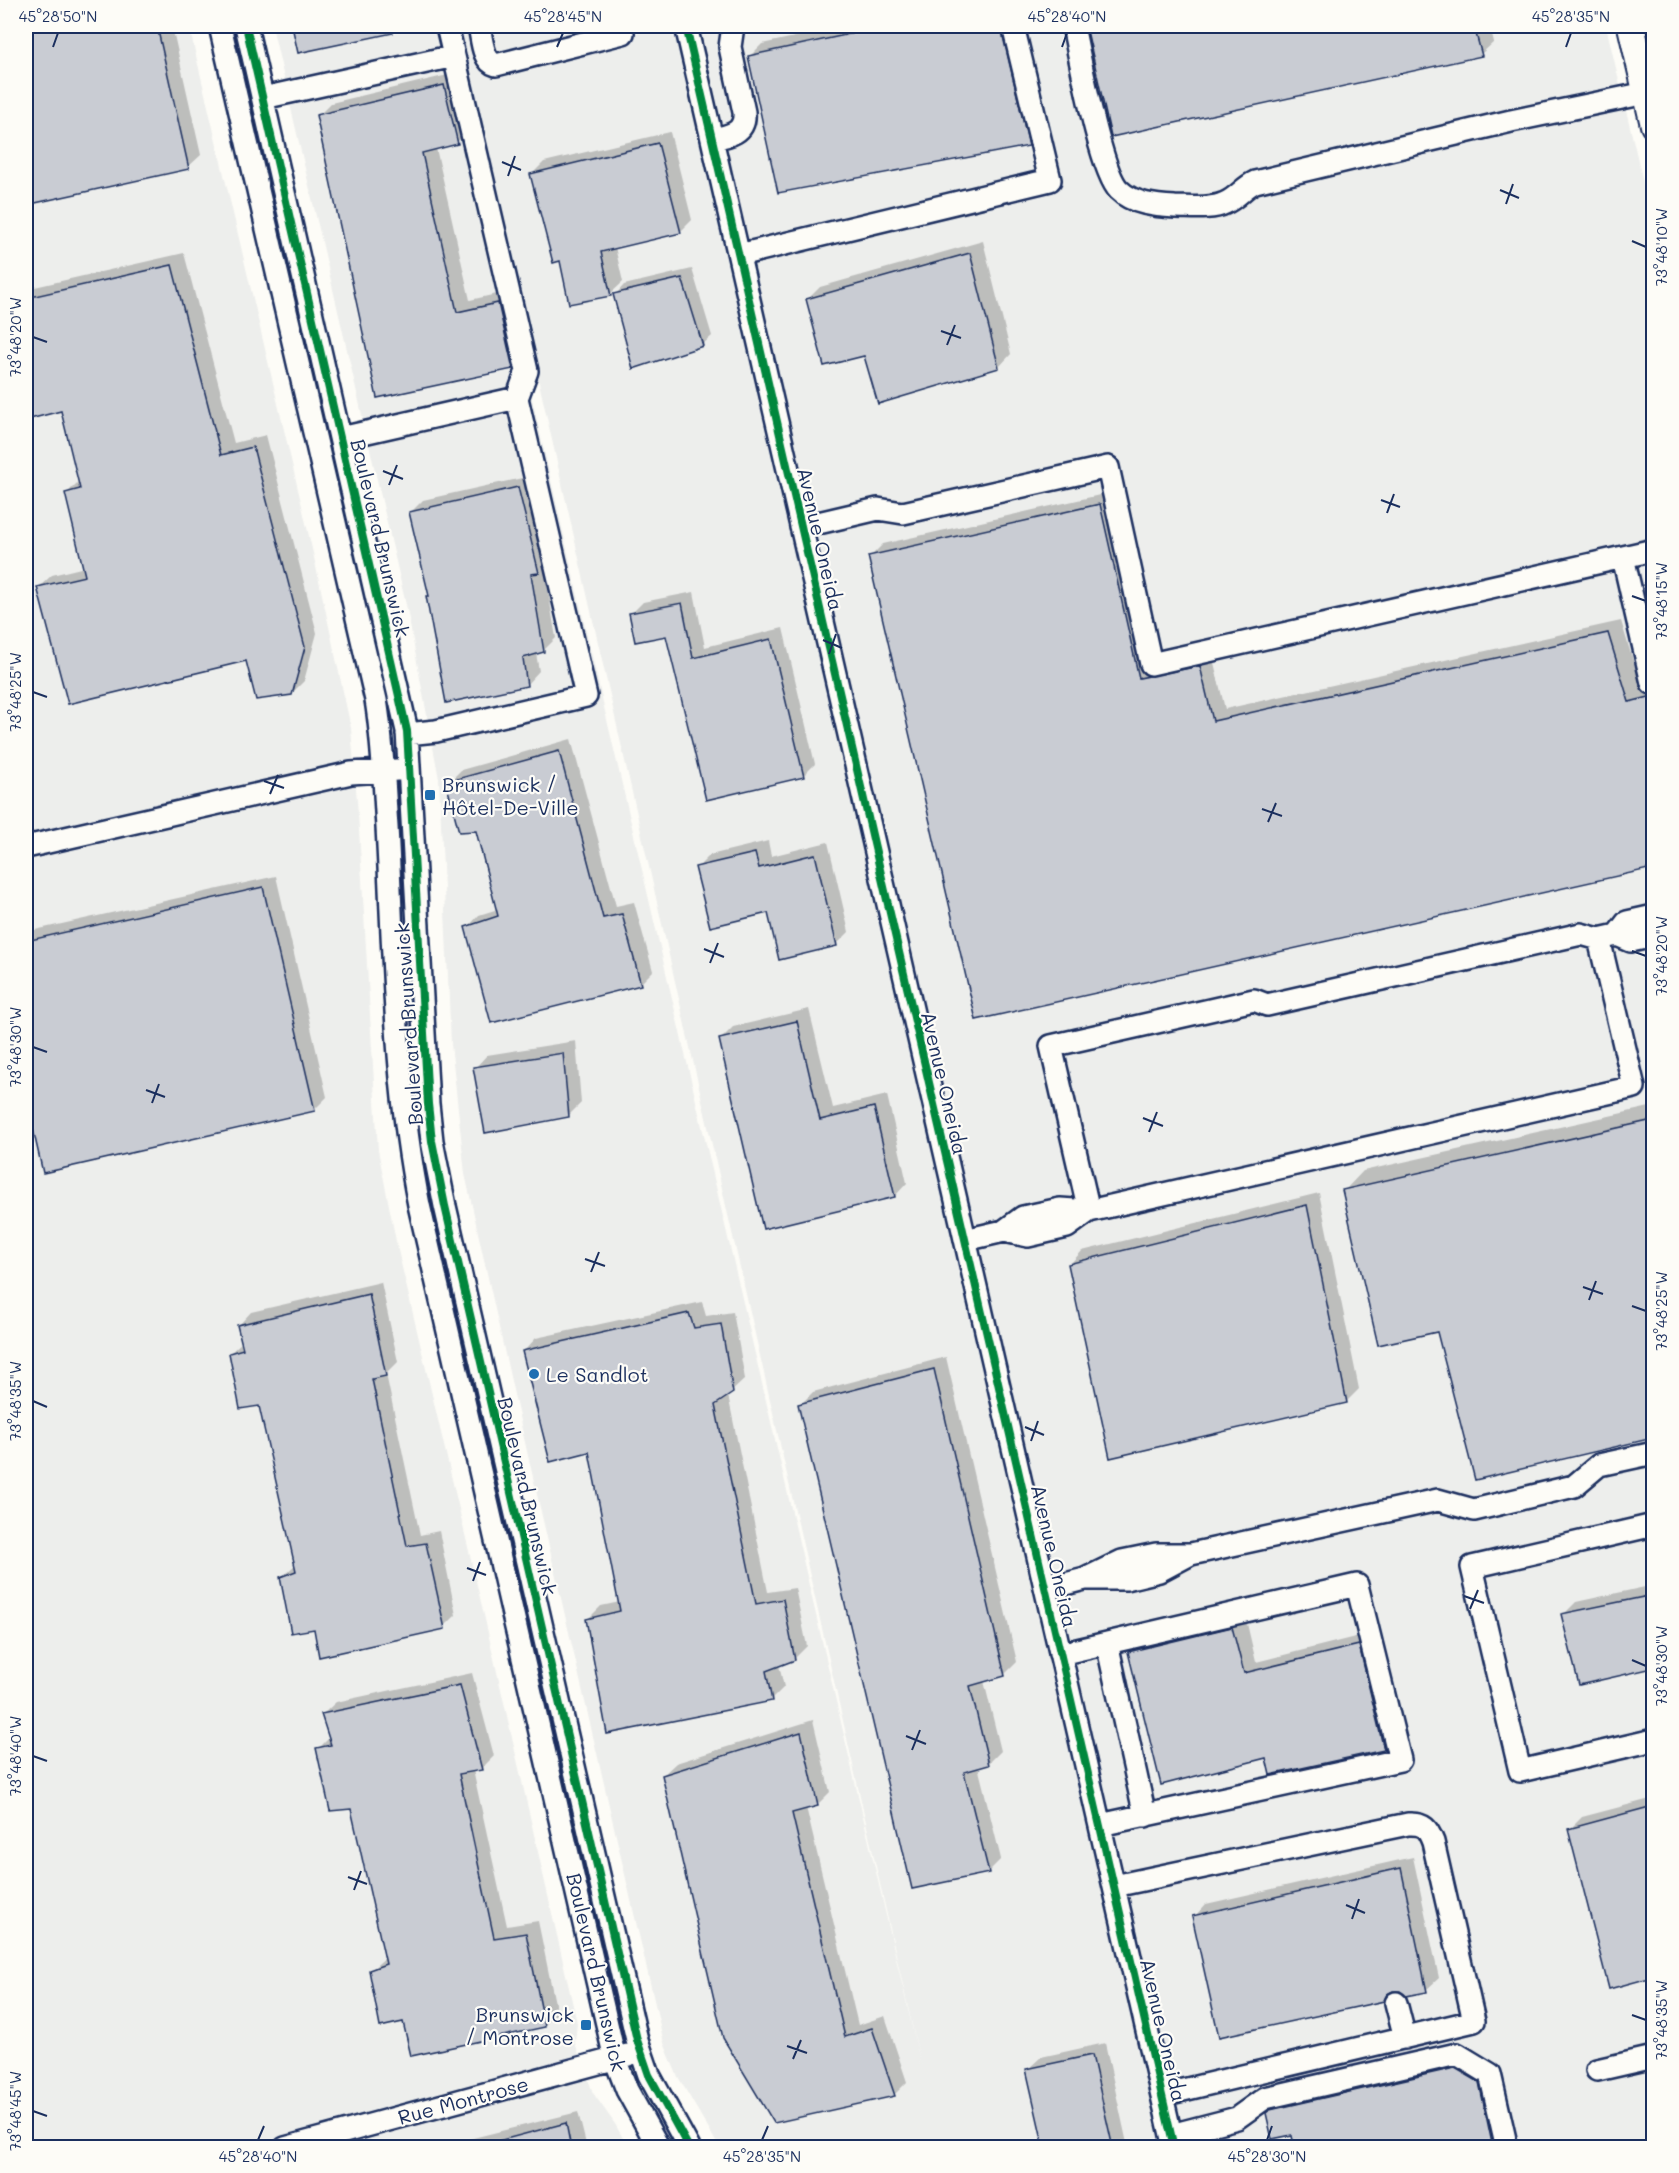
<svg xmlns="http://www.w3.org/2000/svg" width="1679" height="2173" font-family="Mali,sans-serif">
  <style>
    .built { fill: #edeeec }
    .shadow { fill: #0003 }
    .building { fill: #c9ccd3; stroke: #1b2f5e; stroke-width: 1.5 }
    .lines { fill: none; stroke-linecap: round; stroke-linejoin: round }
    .minor-casing { stroke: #1b2f5e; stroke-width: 26 }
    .major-casing { stroke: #1b2f5e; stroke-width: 30 }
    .minor { stroke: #fdfcf7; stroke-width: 21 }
    .major { stroke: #fdfcf7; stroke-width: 26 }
    .cycleway-casing { stroke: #fdfcf7; stroke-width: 11 }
    .cycleway { stroke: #00873e; stroke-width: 8 }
    .ticks { fill: none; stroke: #1b2f5e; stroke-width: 2 }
    .poi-dot { fill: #1f6fb2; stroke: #fdfcf7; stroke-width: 2 }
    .labels { text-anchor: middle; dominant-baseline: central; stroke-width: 4.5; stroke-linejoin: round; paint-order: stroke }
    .street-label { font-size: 20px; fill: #1b2f5e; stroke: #fdfcf7 }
    .poi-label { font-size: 20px; fill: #1b2f5e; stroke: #fdfcf7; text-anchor: start }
    .neatline { fill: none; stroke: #1b2f5e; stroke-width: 2 }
    .ticks-label { font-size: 15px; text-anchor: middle; fill: #1b2f5e }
  </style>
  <rect width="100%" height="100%" fill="#fdfcf7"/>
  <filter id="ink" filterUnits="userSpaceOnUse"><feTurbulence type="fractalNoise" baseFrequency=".0167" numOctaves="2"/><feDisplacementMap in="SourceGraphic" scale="12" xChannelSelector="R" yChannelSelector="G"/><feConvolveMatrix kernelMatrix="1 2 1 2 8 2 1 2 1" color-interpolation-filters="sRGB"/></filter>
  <g filter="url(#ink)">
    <path class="built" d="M26,26h163l124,527 38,175 7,85 20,337 19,96 87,369 93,408 -2,20 18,50 22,31 13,23 -602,1z
      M272,26h173l477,2043 -464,-2043h1148l48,202 -1,1919h-934l-42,-72 -13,-32 -147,-635 -52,-234 -14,-130 -12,-265 -32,-170z"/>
    <path class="shadow" d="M26,26h146l29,129 -13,12 -162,36z
      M293,26h128l-122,25z
      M846,26h169l26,106 -13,12 -278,-88 12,-12z
      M1087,26h403l4,16 -13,12 -369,82z
      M456,73l14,57 -13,12 -21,6 34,152 40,-9 15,64 -12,13 -135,28 -60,-280 13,-13z
      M670,132l22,88 -12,12 -65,15 8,35 -13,12 -49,-34 -29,-86 12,-12z
      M983,241l28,113 -12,13 -134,-13 -58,-54 13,-13z
      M184,253l50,190 32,-8 51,198 -13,48 -13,13 -44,-35 -208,-72 13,-12 33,-8 -18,-74 12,-12 -17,-71 -36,8v-129z
      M692,269l20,67 -10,9 -87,-50 9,-10z
      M531,476l20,83 -7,7 12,72 -13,13 -7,2 3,18 -12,13 -99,-87 2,-3 -19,-82 12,-12z
      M1113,492l38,174 61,-12 13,55 396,-88 21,69 12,-2v178l-677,152 -107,-461 13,-13z
      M694,592l11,55 78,-19 32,136 -12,12 -135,-142 -37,-20 12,-12z
      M571,739l45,167 18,-4 19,69 -13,13 -173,-56 12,-13 19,-6 -21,-80 -29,-46 13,-13z
      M768,841l3,15 57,-14 21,90 -13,13 -67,-34 -72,-43 13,-13z
      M276,876l51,221 -13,13 -270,61 -18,-80v-159z
      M809,1009l24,99 54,-13 20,88 -12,13 -175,-156 13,-13z
      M576,1041l5,62 -13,13 -93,-48 12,-13z
      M1654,1106v331l-178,41 -38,-148 -94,-139 19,-20z
      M1319,1193l40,196 -13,13 -276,-138 12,-13z
      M381,1282l17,80 -12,12 34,161 19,-4 17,84 -12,12 -128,1 -34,-51 14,-13 -36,-160 -30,-51 13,-12 -4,-16 12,-13z
      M702,1302l4,14 27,-4 12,67 -17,16 40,197 27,-4 12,58 -13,13 -15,6 5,22 -12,12 -184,-80 13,-13 19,-4 -30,-152 -66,-99 12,-13z
      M946,1357l71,305 -13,13 -20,6 17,70 -13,13 -10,2 23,93 -13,13 -188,-467 13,-13z
      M1654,1585v81l-74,17 -17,-68 13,-13z
      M1245,1615l11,47 115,-29 25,103 -12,13 -116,8 -138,-105 12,-12z
      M472,1673l22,83 -13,13 -8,1 34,156 31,-5 19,92 -13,13 -139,-5 -34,-51 15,-13 -34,-149 -34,-59 12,-12 -7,-23 13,-12z
      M813,1720l17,72 -13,13 -11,2 52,218 27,-9 22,66 -13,13 -119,27 -112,-347 13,-12z
      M1654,1798v178l-44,11 -40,-158 12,-12z
      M1413,1857l26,121 -13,12 -32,-1 -11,11 -189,-83 12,-13z
      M1105,2043l23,105h-83l-17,-79 13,-12z
      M1468,2056l23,13 18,79h-213l-3,-15 -26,-19 13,-13z
      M578,2112l9,36h-129l7,-8z"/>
    <path class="building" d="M26,26h131l32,143 -163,36z
      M292,26h101v7l-95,20z
      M887,26h114l28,120 -251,47 -30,-137z
      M1086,26h388l8,30 -371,81z
      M444,85l14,59 -36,9 35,159 41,-9 15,66 -136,29 -61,-283z
      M658,143l23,90 -80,19 10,44 -42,8 -9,-43 -7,2 -23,-89z
      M970,253l29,115 -121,36 -14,-48 -40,10 -18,-67z
      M172,265l49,190 32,-8 52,200 -13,48 -36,5 -10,-39 -178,43 -31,-117 48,-11 -20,-83 15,-4 -19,-78 -35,9v-122z
      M682,278l21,68 -70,23 -20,-75z
      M518,487l21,86 -8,1 13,78 -21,6 4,28 -81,17 -20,-107h3l-20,-84z
      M1100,504l39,174 61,-12 13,55 395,-88 21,69 24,-6v172l-677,152 -108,-464z
      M682,603l11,55 78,-19 33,138 -98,23 -40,-164 -31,6 -6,-29z
      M559,751l44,167 19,-4 19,71 -150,38 -26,-96 33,-11 -22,-85 -17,1 -13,-50z
      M755,853l4,15 56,-14 22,92 -58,14 -11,-47 -58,14 -15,-60z
      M263,887l52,224 -272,62 -17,-75v-157z
      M797,1021l23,99 54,-13 21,90 -132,32 -44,-190z
      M563,1053l6,64 -84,16 -12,-66z
      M1653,1120v318l-178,42 -38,-148 -59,13 -36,-155z
      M1307,1205l40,198 -237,55 -42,-194z
      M369,1294l17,82 -14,3 35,167 19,-3 19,86 -126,28 -5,-28 -23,4 -11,-56 16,-6 -37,-165 -19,3 -11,-56 14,-4 -6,-24z
      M689,1313l5,15 27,-4 12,69 -18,12 41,199 27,-5 12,61 -29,11 6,30 -165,33 -21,-115 34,-8 -31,-159 -39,10 -28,-111z
      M934,1369l71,307 -35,10 19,79 -25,7 25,101 -77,16 -114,-485z
      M1653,1595v73l-74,17 -18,-71z
      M1232,1627l12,46 115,-28 25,105 -114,25 -4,-17 -105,27 -33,-133z
      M460,1685l22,85 -23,4 35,164 32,-5 19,94 -134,29 -8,-34 -23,5 -11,-57 17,-6 -35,-155 -21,2 -14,-63 15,-3 -10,-31z
      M801,1732l17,74 -26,7 53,224 27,-9 23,68 -121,27 -51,-85 -61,-263z
      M1653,1806v171l-44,12 -41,-160z
      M1401,1868l26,124 -21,4 -6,-5h-7l-6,3 -3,7 -165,36 -27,-121z
      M1092,2055l21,93h-69l-18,-79z
      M1455,2068l24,14 14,66h-198l-3,-13 -20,4 -6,-26 4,-3z
      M566,2123l5,25h-76l-1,-6z"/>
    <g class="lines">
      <g class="minor-casing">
        <path id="minor" d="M220,26l156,674c7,42 8,85 11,127 7,126 7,254 32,378l196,854 12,31 32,58
          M246,26l161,705 21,373 4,37 13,65 192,834 12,35 40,73
          M479,26c3,12 3,35 17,39l127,-32 -2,-7
          M686,26l488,2122
          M1073,26c7,31 27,145 46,164 14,14 37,16 56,17 16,0 36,3 50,-4 12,-5 19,-16 30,-21l256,-61 135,-28
          M263,98l191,-42
          M712,139c17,-3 34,-6 32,-27l-14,-65 3,-21
          M739,255l311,-75 -37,-154
          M341,438l176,-40
          M801,527l77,-18 25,4 205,-46 43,197 503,-114
          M1623,557l29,126h2
          M407,734l29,-3 150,-35 -69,-298 10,-27 -80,-345
          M26,847l325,-74 46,-3
          M1617,935l10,-13 27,-6
          M1089,1211l-38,-165 203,-46 13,5 314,-71 18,5 18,-4 14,6 23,-5
          M1004,1231l19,-14 37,-8 29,2 545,-124 -35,-148
          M965,1240l39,-9 24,5 39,-9 22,-16
          M1654,1525l-182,42 48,204 134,-31
          M1085,1579l37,-18 34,-7h35l247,-54 36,10 100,-24 25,-21 55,-12
          M1046,1589l39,-10h41l33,-8 30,-16
          M1107,1643l38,173
          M1060,1654l297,-69 43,175 -300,65
          M1114,1886l294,-62c16,-1 20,5 25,18l41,179 -312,74
          M1396,2003l9,35
          M1597,2070l57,-13
          M1171,2135l66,-17 28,-20 192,-44 33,20 17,74
          M285,2148l343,-93"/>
      </g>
      <g class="major-casing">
        <path id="major" d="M1631,26l23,99"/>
      </g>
      <use href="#minor" class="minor"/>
      <use href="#major" class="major"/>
      <g class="cycleway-casing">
        <path id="cycleway" d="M246,26l161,705 21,373 4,37 13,65 192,834 12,35 40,73
          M686,26l488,2122"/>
      </g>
      <use href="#cycleway" class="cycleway"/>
    </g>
  </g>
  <path class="ticks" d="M53,47l5,-14M557,47l6,-14M1062,47l5,-14M1566,47l5,-14M502,162l19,8M508,176l7,-20M1500,190l19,8M1506,204l7,-20M1632,241l14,6M941,331l20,7M33,337l14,5M947,345l8,-20M383,471l20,8M389,485l8,-20M1381,500l19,7M1387,513l7,-19M1632,596l14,5M823,640l19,8M829,654l7,-20M33,692l14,5M264,781l20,7M270,794l8,-19M1262,809l20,7M1268,822l8,-19M704,949l20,8M1632,951l14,5M710,963l8,-20M33,1047l14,5M146,1090l19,7M152,1103l7,-19M1143,1118l20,8M1149,1132l8,-20M585,1259l20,7M591,1272l8,-20M1583,1287l20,7M1589,1300l7,-19M1632,1306l14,5M33,1401l14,6M1025,1427l19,8M1031,1441l7,-20M467,1568l19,7M473,1581l7,-19M1464,1596l20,7M1470,1609l8,-19M1632,1660l14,6M906,1736l20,8M912,1750l8,-20M33,1756l14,5M348,1877l19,7M354,1890l7,-19M1346,1905l19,8M1352,1919l7,-20M1632,2015l14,5M787,2046l20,7M793,2059l8,-19M33,2111l14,5M258,2140l6,-14M762,2140l6,-14M1267,2140l5,-14"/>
  <g class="poi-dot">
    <rect x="424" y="789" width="12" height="12" rx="3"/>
    <circle cx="534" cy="1374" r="6"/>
    <rect x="580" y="2019" width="12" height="12" rx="3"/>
  </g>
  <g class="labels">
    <g class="street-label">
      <text transform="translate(381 538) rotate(77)">Boulevard Brunswick</text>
      <text transform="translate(821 539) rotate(77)">Avenue Oneida</text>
      <text transform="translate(408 1024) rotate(-94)">Boulevard Brunswick</text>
      <text transform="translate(945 1083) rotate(77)">Avenue Oneida</text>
      <text transform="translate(528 1496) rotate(77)">Boulevard Brunswick</text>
      <text transform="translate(1055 1556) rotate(77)">Avenue Oneida</text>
      <text transform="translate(597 1972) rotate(77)">Boulevard Brunswick</text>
      <text transform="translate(1164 2030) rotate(77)">Avenue Oneida</text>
      <text transform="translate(463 2100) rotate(-15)">Rue Montrose</text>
    </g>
    <g class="poi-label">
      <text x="442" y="784">Brunswick /<tspan x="442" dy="23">Hôtel-De-Ville</tspan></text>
      <text x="546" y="1374">Le Sandlot</text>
      <text x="574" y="2014" text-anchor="end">Brunswick<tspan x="574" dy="23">/ Montrose</tspan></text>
    </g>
  </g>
  <rect width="1679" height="2173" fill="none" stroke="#fdfcf7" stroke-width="66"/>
  <rect x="33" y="33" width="1613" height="2107" class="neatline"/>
  <g class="ticks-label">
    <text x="58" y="22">45°28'50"N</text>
    <text x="563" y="22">45°28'45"N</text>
    <text x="1067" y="22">45°28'40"N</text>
    <text x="1571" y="22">45°28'35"N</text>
    <text transform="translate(1662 247) rotate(-90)" y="5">73°48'10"W</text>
    <text transform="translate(16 337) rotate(-90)" y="5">73°48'20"W</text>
    <text transform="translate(1662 601) rotate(-90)" y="5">73°48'15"W</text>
    <text transform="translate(16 692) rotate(-90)" y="5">73°48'25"W</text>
    <text transform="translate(1662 956) rotate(-90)" y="5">73°48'20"W</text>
    <text transform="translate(16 1047) rotate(-90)" y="5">73°48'30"W</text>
    <text transform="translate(1662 1311) rotate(-90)" y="5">73°48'25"W</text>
    <text transform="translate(16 1401) rotate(-90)" y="5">73°48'35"W</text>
    <text transform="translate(1662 1666) rotate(-90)" y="5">73°48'30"W</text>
    <text transform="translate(16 1756) rotate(-90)" y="5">73°48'40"W</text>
    <text transform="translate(1662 2020) rotate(-90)" y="5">73°48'35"W</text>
    <text transform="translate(16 2111) rotate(-90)" y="5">73°48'45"W</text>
    <text x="258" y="2162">45°28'40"N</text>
    <text x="762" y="2162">45°28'35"N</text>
    <text x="1267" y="2162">45°28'30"N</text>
  </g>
</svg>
